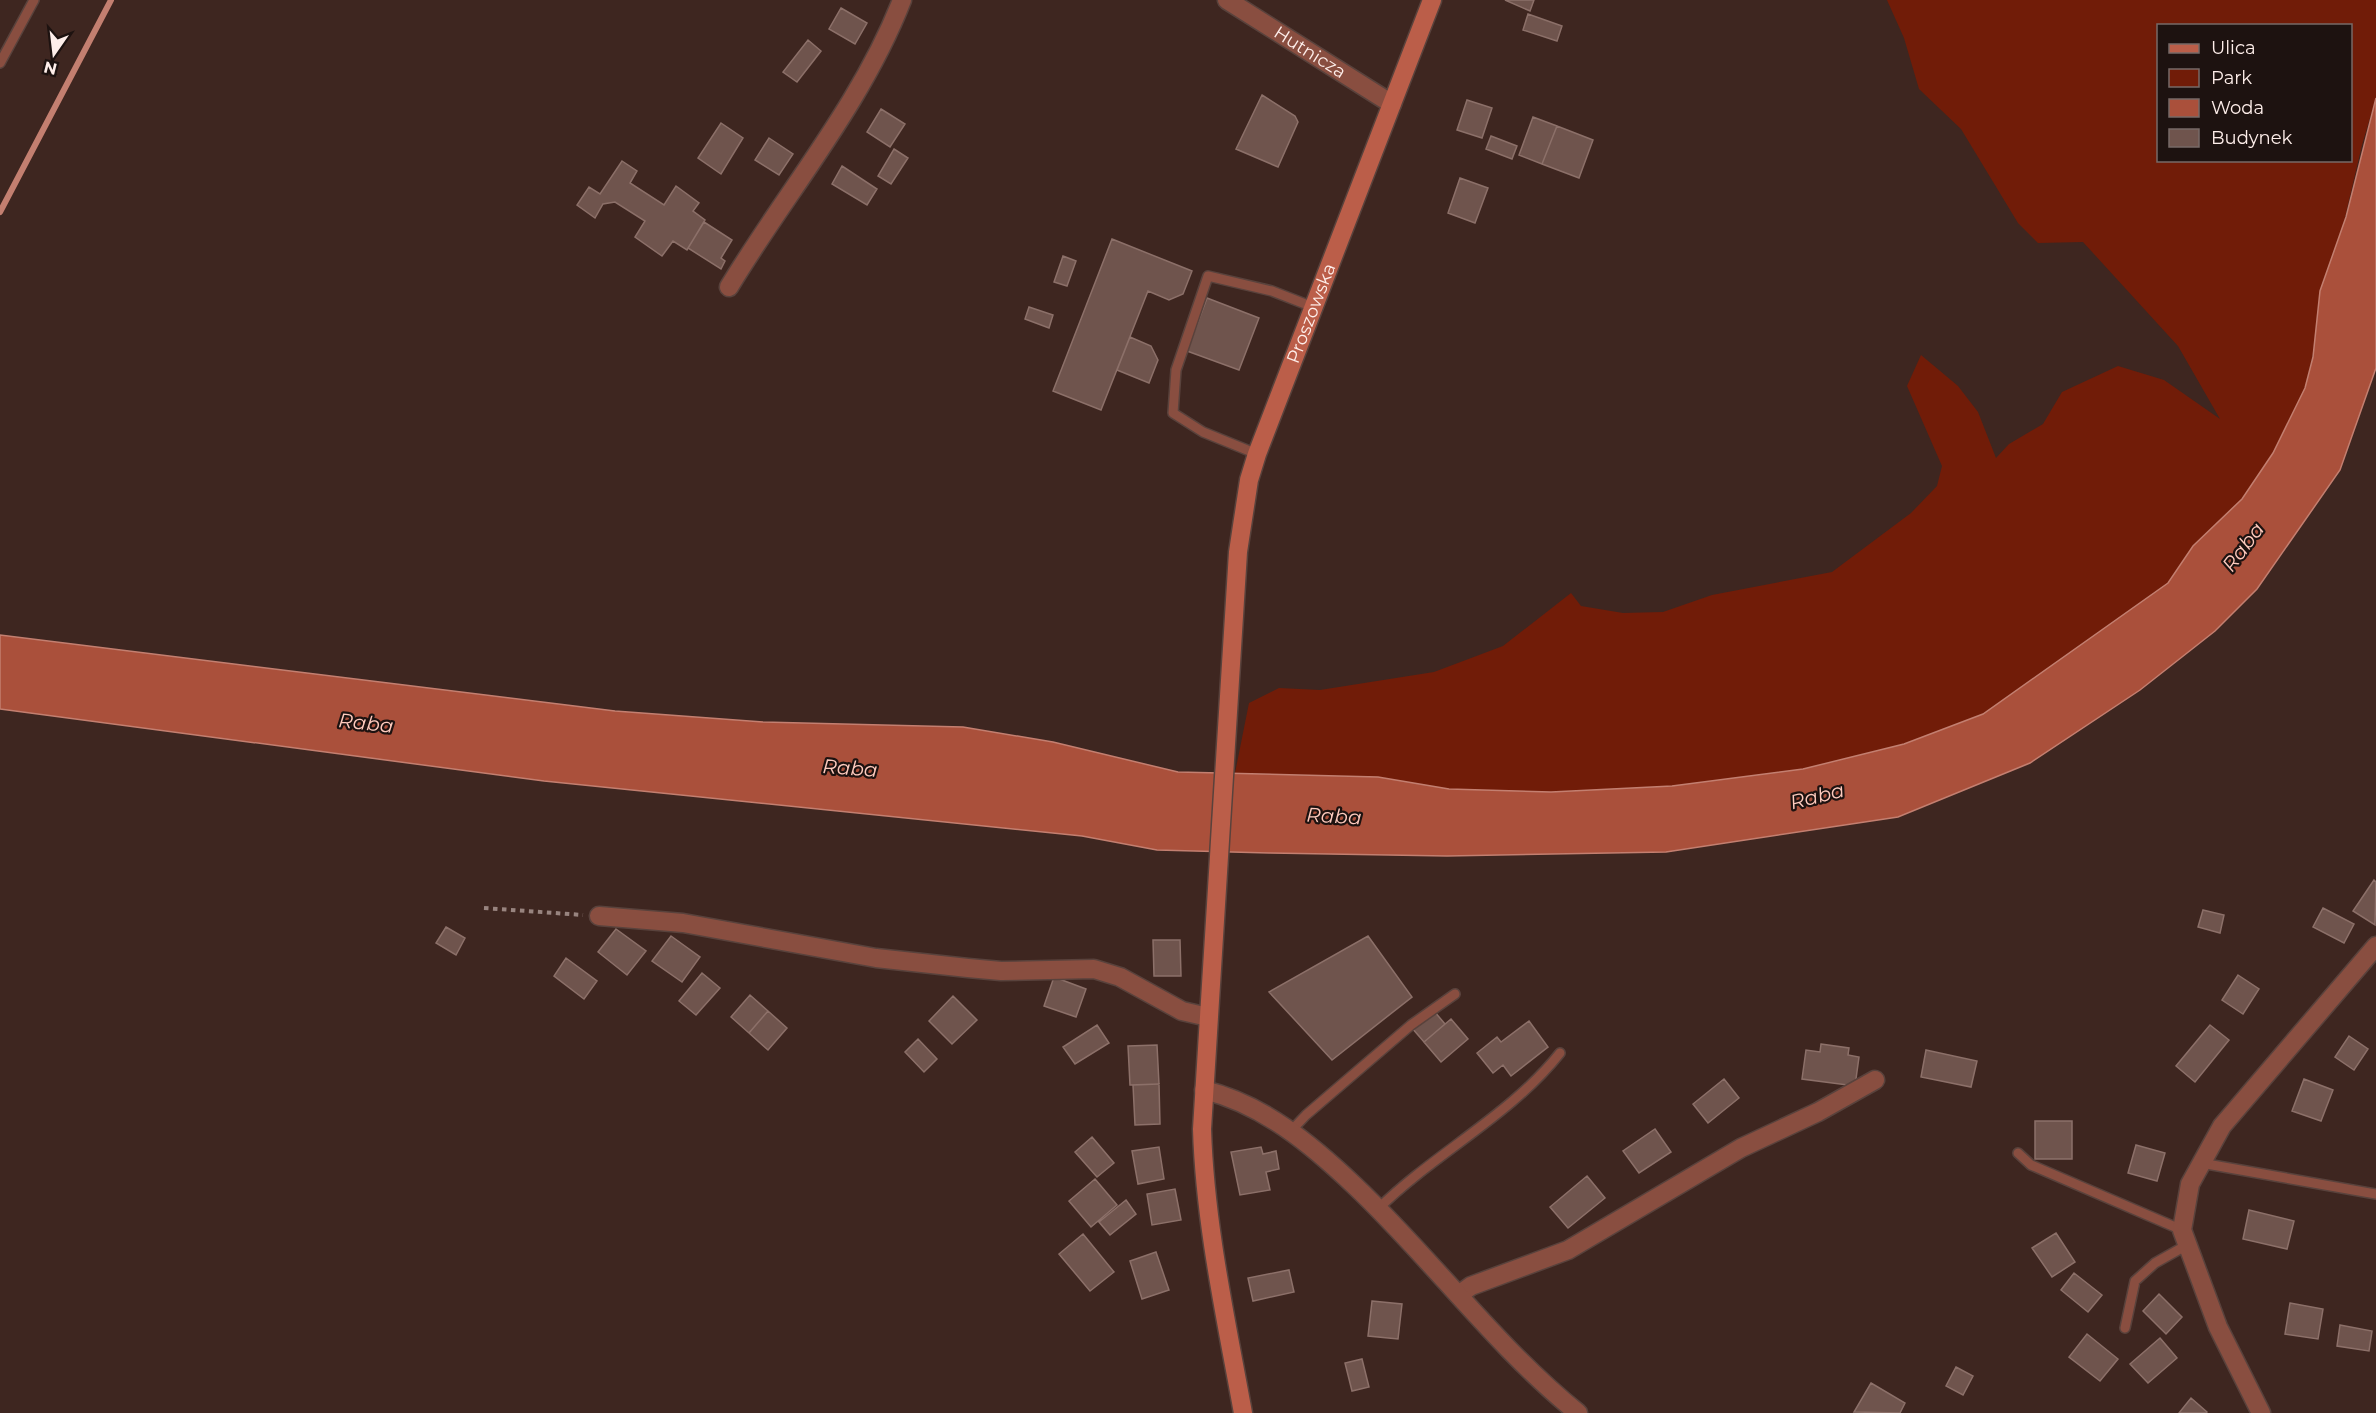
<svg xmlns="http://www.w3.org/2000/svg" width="2376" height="1413" font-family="Montserrat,sans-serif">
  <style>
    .green { fill: #711c08; fill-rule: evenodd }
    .water { fill: #aa503b; stroke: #c37f70; stroke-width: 1.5 }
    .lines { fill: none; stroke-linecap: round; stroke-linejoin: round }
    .stream { stroke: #c37f70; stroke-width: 6 }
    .building { fill: #6f544d; stroke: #8c7069; stroke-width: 1.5 }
    .service-casing { stroke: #59423c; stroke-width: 12 }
    .minor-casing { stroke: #59423c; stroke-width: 21 }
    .tertiary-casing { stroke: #59423c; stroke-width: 21 }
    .secondary-casing { stroke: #59423c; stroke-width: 21 }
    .path { stroke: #98847f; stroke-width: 4; stroke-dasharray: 4.5 4.5; stroke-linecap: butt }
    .service { stroke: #894e40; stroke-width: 9 }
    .minor { stroke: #894e40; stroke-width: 18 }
    .tertiary { stroke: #894e40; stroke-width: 18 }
    .secondary { stroke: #bb5e49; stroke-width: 18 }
    .labels { text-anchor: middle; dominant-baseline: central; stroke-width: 4.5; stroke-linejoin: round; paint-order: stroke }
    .street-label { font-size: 18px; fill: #feeeea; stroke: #1d1210 }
    .water-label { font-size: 20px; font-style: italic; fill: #ffcbbe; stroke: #1d1210 }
  </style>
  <rect width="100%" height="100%" fill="#3e2620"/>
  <path class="green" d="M1887,0h489v98l-14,47 -57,243 -32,65 -31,46 -49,47 -25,37 -185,131 -79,30 -101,25 -131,17 -121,6 -102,-3 -71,-12 -143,-4 14,-70 30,-15 41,2 114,-18 69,-26 68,-53 10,13 42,7 40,-1 49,-17 120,-23 79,-59 26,-27 5,-20 -35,-80 14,-31 37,31 20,26 18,46 13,-14 34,-20 19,-32 56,-26 46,14 56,39 -42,-73 -95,-104 -45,1 -20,-20 -57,-94 -42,-40 -15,-51zM2158,26h192v134h-192z"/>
  <path class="water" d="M2376,98v270l-36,102 -83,119 -42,42 -75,59 -110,73 -132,54 -232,35 -219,4 -178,-3 -112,-3 -75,-14 -538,-55 -544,-72v-74l615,76 148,11 200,5 90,15 125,30 200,5 71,12 102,3 121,-6 131,-17 101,-25 79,-30 185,-131 25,-37 49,-47 31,-46 32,-65 8,-31 7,-66 26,-74z"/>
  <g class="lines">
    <path class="stream" d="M0,212l111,-212"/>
  </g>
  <path class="building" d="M1505,0h29l-4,11z
    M841,8l26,15 -12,21 -26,-15z
    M1528,14l34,12 -5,15 -34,-11z
    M808,40l13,11 -24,31 -14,-10z
    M1262,95l33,21 3,6 -20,45 -42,-18z
    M1467,100l25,8 -10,30 -25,-8z
    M881,109l24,15 -15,23 -23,-15z
    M1533,117l24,9 -15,38 -23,-9z
    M721,123l22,15 -22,36 -23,-16z
    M1557,126l36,14 -14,38 -37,-14z
    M1491,136l26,10 -5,13 -26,-10z
    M769,138l24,16 -14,21 -24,-15z
    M894,149l14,9 -17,26 -13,-8z
    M622,161l15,10 -7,12 34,22 12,-19 23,17 -6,8 12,9 -18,30 -14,-9 -11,15 -27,-19 10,-16 -30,-19 -12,2 -8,14 -18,-13 12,-18 11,7z
    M842,166l35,23 -10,16 -35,-21z
    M1460,178l28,10 -13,35 -27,-10z
    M704,222l28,18 -11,18 4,3 -4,8 -33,-21z
    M1112,239l80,32 -9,23 -14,6 -21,-9 -47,119 -48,-19z
    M1063,256l13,5 -9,25 -13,-4z
    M1207,298l52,20 -20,52 -52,-19z
    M1029,307l24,8 -4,13 -24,-9z
    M1130,337l21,9 7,14 -9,23 -32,-13z
    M2374,880l2,2 -1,43 -22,-14z
    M2323,908l31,16 -10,19 -31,-16z
    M2203,910l21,5 -4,18 -22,-6z
    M446,927l19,11 -9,17 -20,-12z
    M616,929l30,22 -19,24 -29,-23z
    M671,936l29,21 -18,25 -30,-21z
    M1368,936l44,61 -80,63 -63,-68z
    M1153,940h27l1,36h-27z
    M566,958l31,23 -13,18 -30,-23z
    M702,973l18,15 -24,27 -17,-14z
    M2238,975l21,14 -16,25 -21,-14z
    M1054,977l32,12 -10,28 -32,-11z
    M750,995l18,16 -19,22 -18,-16z
    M953,996l24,24 -25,24 -23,-23z
    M768,1011l19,17 -19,22 -19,-17z
    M1434,1011l11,13 -21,18 -12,-14z
    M1451,1019l17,20 -27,23 -17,-20z
    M1529,1021l19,26 -37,29 -8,-11 -10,8 -16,-20 20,-16 4,5z
    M1097,1025l12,18 -34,21 -12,-17z
    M2210,1025l19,15 -34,42 -19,-16z
    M2349,1036l19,13 -14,21 -19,-13z
    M918,1039l19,20 -13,13 -19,-20z
    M1821,1044l28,4 -1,7 11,2 -4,29 -53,-7 4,-29 14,2z
    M1157,1045l2,39 -29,1 -2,-39z
    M1926,1050l51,11 -6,26 -50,-10z
    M1724,1079l15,19 -31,25 -15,-19z
    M2304,1079l29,11 -12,31 -29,-10z
    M1159,1084l1,40 -25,1 -2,-40z
    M2035,1121h37v38h-37z
    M1655,1129l16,23 -32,21 -16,-22z
    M1092,1137l22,26 -17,14 -22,-25z
    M2136,1145l29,8 -8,28 -29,-8z
    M1159,1147l5,32 -26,5 -6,-33z
    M1261,1147l2,7 13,-3 3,18 -13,3 4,18 -30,5 -9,-43z
    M1587,1176l18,22 -37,30 -18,-21z
    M1095,1179l22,26 -26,22 -22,-26z
    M1175,1189l6,31 -29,5 -5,-31z
    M1126,1200l10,14 -26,21 -11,-13z
    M2249,1210l45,11 -7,28 -44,-10z
    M2056,1233l19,29 -23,15 -20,-29z
    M1083,1234l31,38 -24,19 -31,-37z
    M1156,1252l13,38 -27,9 -12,-38z
    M1289,1270l5,22 -41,9 -5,-23z
    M2074,1273l28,22 -14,17 -27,-22z
    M2159,1294l23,23 -16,17 -23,-23z
    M1372,1301l30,3 -4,35 -30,-3z
    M2290,1303l33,6 -5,30 -33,-5z
    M2340,1325l32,6 -3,20 -32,-5z
    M2087,1334l31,25 -18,22 -31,-24z
    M2160,1338l17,20 -29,25 -18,-19z
    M1362,1359l7,28 -17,4 -7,-28z
    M1956,1367l17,9 -10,19 -17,-9z
    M1871,1383l34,20 -5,10 -46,-1z
    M2191,1398l16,14 -1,1h-27z"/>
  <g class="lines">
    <g class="service-casing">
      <path id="service" d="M0,63l34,-63
        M1257,454l-54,-22 -30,-19 3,-43 32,-94 64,15 41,16
        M1290,1132l16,-17 105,-90 44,-31
        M2018,1153l13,12 151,65
        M2201,1163l175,31
        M1379,1208c56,-55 132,-93 181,-155
        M2125,1328l10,-47 20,-18 32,-18"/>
    </g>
    <g class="minor-casing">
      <path id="minor" d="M729,287c58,-96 132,-182 173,-287
        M599,916l84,7 193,35 92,10 33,3 93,-2 26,8 62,34 26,6
        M1460,1294l11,-8 97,-36 173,-102 77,-36 57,-32
        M2261,1413l-43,-86 -36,-97 8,-46 32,-58 154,-180"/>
    </g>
    <g class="tertiary-casing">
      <g id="tertiary">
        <path id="s1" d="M1227,0l165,104"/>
        <path d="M1204,1090c59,14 108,55 151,96 77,73 141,161 223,227"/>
      </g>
    </g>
    <g class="secondary-casing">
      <g id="secondary">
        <path id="s2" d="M1243,1413c-17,-94 -38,-188 -41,-284l36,-577 11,-72 8,-26 175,-454"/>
      </g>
    </g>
    <path class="path" d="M484,908l99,7"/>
    <use href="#service" class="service"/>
    <use href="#minor" class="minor"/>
    <use href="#tertiary" class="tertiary"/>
    <use href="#secondary" class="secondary"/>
  </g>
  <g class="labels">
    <g class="street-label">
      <text stroke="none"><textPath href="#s1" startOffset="98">Hutnicza</textPath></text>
      <text stroke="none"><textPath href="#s2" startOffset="1116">Proszowska</textPath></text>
    </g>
    <g class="water-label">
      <text transform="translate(2243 547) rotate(-53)">Raba</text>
      <text transform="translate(366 723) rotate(6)">Raba</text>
      <text transform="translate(850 768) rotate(4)">Raba</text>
      <text transform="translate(1817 796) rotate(-14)">Raba</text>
      <text transform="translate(1334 816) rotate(3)">Raba</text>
    </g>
  </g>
  <rect x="2157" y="24" width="195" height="138" fill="#1d1210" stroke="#776a67" stroke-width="1.5"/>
  <rect x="2169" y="44" width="30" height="9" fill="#bb5e49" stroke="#776a67" stroke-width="1.5"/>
  <text x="2211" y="54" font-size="18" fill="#feeeea">Ulica</text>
  <rect x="2169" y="69" width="30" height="18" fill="#711c08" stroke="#776a67" stroke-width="1.5"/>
  <text x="2211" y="84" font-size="18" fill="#feeeea">Park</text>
  <rect x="2169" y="99" width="30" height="18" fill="#aa503b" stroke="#776a67" stroke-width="1.5"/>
  <text x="2211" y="114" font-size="18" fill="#feeeea">Woda</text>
  <rect x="2169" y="129" width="30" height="18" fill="#6f544d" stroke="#776a67" stroke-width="1.5"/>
  <text x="2211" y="144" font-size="18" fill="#feeeea">Budynek</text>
  <g transform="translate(54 54) rotate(194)" stroke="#1d1210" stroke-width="4.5" paint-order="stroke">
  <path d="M0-4.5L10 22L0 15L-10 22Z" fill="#feeeea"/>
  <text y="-9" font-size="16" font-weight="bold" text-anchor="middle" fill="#feeeea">N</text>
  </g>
</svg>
